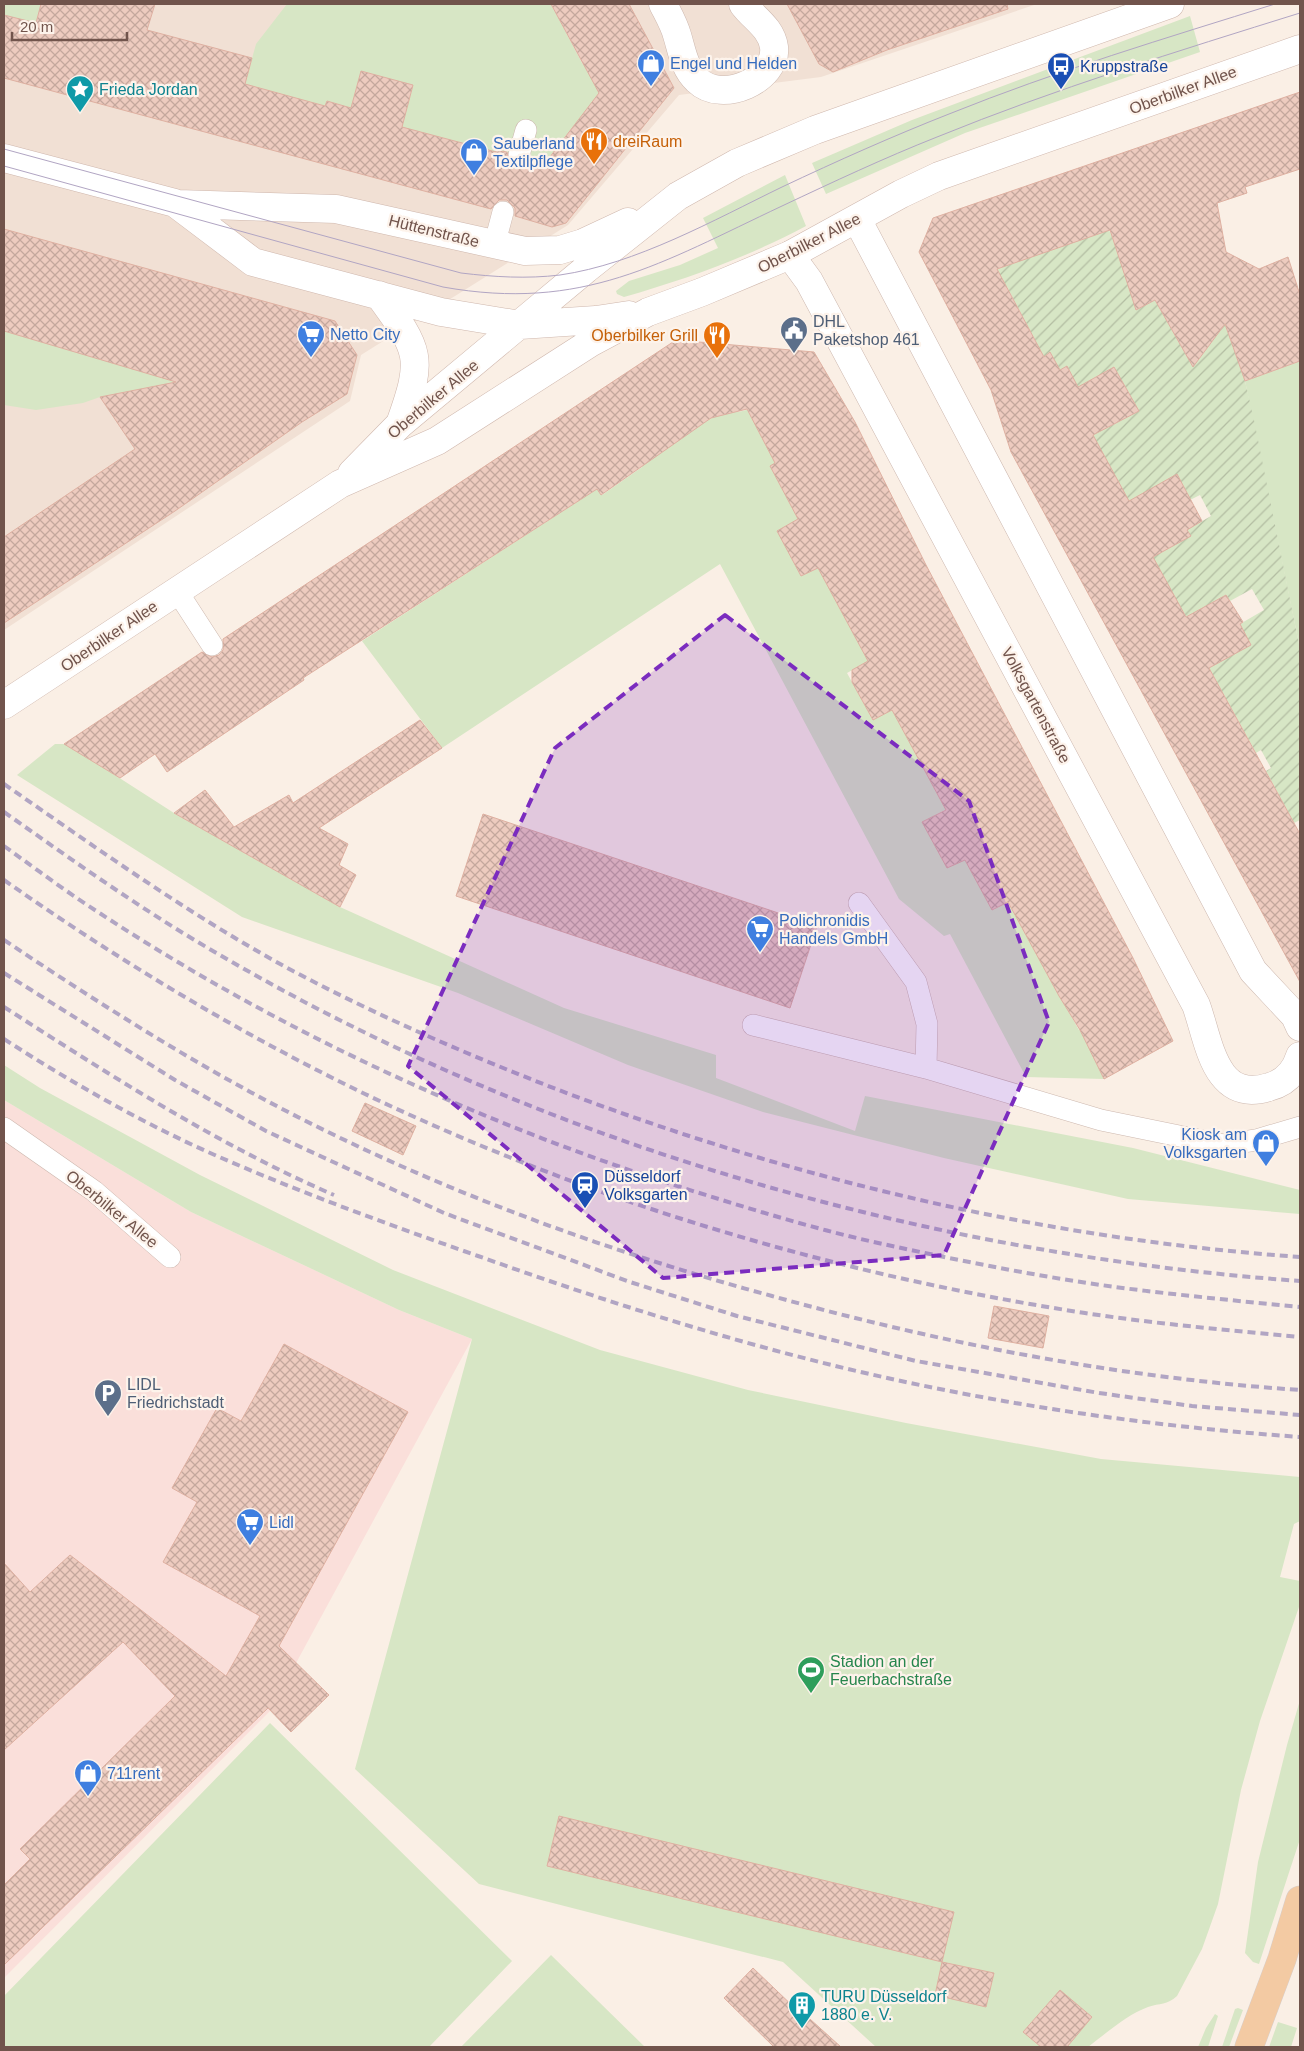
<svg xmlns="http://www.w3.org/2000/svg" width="1304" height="2051" font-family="Helvetica,sans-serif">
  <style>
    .residential { fill: #f1e0d4 }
    .commercial { fill: #fadfda }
    .grass { fill: #d7e6c5 }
    .garden { fill: url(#garden-furrows) }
    .building { fill: url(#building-cross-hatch); stroke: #deb0a1 }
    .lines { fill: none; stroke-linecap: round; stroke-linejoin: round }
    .lane-casing { stroke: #cdb8af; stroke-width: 22 }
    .street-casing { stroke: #cdb8af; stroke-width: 29 }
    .secondary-casing { stroke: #cfb7ad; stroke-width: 29 }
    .primary-casing { stroke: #d7cfcd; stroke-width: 29 }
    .lane { stroke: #fff; stroke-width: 21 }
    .street { stroke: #fff; stroke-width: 28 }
    .secondary { stroke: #fff; stroke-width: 28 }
    .primary { stroke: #f3caa3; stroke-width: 28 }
    .tram { stroke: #b1a5c3; stroke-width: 1 }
    .rail { stroke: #b1a5c3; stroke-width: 4; stroke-dasharray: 8 5; stroke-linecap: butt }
    .marked { fill: #7b2cbf; fill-opacity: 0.2; stroke: #7b2cbf; stroke-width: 4; stroke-dasharray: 10 6; stroke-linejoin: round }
    .labels { text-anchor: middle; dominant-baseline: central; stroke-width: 4.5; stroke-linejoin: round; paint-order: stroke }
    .shop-label { font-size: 16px; fill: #366cbe; stroke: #fdf3eb; text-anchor: start }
    .transit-label { font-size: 16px; fill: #164399; stroke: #fdf3eb; text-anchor: start }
    .culture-label { font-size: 16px; fill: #0d838f; stroke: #fdf3eb; text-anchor: start }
    .street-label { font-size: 16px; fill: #71544c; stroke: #fdf3eb }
    .food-label { font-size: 16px; fill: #c56008; stroke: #fdf3eb; text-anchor: start }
    .service-label { font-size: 16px; fill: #4e5e75; stroke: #fdf3eb; text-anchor: start }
    .leisure-label { font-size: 16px; fill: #27864d; stroke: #fdf3eb; text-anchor: start }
  </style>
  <defs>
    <pattern id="garden-furrows" width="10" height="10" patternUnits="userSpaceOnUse" patternTransform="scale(1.25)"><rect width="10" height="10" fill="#d7e6c5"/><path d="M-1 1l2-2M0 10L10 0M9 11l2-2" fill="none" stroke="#b3bda2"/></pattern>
    <pattern id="building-cross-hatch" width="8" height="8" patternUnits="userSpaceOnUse" patternTransform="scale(1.25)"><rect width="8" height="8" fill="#edcbbf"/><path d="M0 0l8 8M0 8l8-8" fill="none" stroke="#c4a79d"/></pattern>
  </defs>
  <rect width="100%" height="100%" fill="#faefe5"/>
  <path class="residential" d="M4,4h1033l-216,73 -142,18 -111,130 -207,130 -11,46 -346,229z"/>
  <path class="commercial" d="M4,1100l187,112 208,98 73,29 -202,372 -266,267z"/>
  <path class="grass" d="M4,4h37l-5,19 -32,-8z
    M287,4h264l32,61 16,-9 15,29 -43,44 -25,33 -49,-12 -2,5 -97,-29 6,-9 9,-31 -52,-15 -10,37 -24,-7 -2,5 -81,-18 12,-44z
    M1190,16l10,36 -235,81 -139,61 -14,-31 100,-43z
    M785,175l21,51c-58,31 -119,53 -182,71l-7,-3 -1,-3 13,-10 51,-16 38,-17 -15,-30z
    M6,318l176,63 -82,16 -17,6 -47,7 -32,-5v-74z
    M1300,361v288l-55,-268z
    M767,405l48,105 -37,21 23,45 39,-19 45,95 -38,21 26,47 38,-21 52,101 -40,22 24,46 27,-13 11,41 8,14 15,-8 71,128 9,-5 1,23 15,31 -78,-2 -76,-143 -6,2 -45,-37 -179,-335 -278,184 -80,-107 218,-141 15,-15 7,10 40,-28 -6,-10 80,-47 22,2z
    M55,744h9l29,17 81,52 166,94 224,101 152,47v23l139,53 10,-35 268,52 167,42v24l-172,-15 -184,-41 -181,-46 -135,-47 -170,-72 -216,-76 -225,-142z
    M4,1065l36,23 160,87 193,95 207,80 148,40 158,33 195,36 199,18v44l-6,3 -14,53 20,4v23l-40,117 -19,69 -23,114 -16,45 -25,47c-10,9 -17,7 -29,11 -20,7 -43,27 -60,40h-212l-93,-85 -304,-78 -124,-115 117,-430 -73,-29 -208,-98 -187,-112z
    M1300,1700v139l-41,125 -6,-2 -8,-9 13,-91 29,-117z
    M270,1723l242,238 -83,86h-425v-51z
    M551,1955l94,92h-184z
    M1238,2008l5,2 -14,37h-7l13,-38z
    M1215,2014l3,2 -10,31h-10l8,-19z
    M1278,2022l19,6 -6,19h-22z"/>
  <path class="garden" d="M1106,225c16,26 21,56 30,85l19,-10 38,67 32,-43 20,57 9,39 46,229v171l-6,3 -28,-52 5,-3 -10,-18 -5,3 -47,-85 31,-44 24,-14 -12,-21 -22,12 -4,-6 -21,12 -15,17 -7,-13 -7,4 -27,-64 14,-8 10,3 17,-10 -3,-6 24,-14 -11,-21 -10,5 -64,8 -35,-76 9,-5 5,2 34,-18 -25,-44 -23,13 -3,9h-9l-12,-23 -7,4 -10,-17 -6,4 -37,-70 -13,-4 -4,-32z"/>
  <path class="building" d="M41,4h114l-8,26 105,28 -7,26 80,22 2,-5 24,7 10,-37 52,14 -11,42 94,25v-2l11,2 3,11 6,4 11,-3 4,-6 15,4 53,-69 -48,-89h78l45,84 -108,135 -14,4 -37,-11v-8l-8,-8h-8l-8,9 -487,-131v-63l32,8z
    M787,4h220l1,5 -121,41 -54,22 -14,-8z
    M1300,92v77l-55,18 2,6 -30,10 9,49 33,17 29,-12 12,38v66l-55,20 -20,-57 -32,43 -38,-67 -19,10 -26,-80 -113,39 47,88 6,-5 10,18 7,-4 11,21 36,-20 25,44 -46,24 36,66 48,-27 25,47 -15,9 4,6 -38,21 33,60 40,-22 17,27 -3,2 11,21 -42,23 91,166v148l-289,-530 -20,-62 -72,-138 14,-34z
    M4,229l331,92 22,34 -10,39 -45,28 -127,89 -171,112v-86l131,-88 -35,-52 76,-15 -172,-51z
    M676,340l138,12 41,70 71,143 207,393 40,83 -69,38 -24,-49 -21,-34 -51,-94 -16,8 -27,-50 -18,8 -25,-46 24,-12 -54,-100 -19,10 -21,-38v-12l16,-9 -50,-93 -17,8 -24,-45 21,-12 -28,-53 5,-3 -28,-54 -36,9 -110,77 -4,-6 -294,189 1,2 -137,92 -12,-18 -35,24 -56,-34 138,-92 10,5 7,-2 4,-5v-11z
    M420,720l22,28 -123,80 29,16 -9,21 17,10 -16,32 -166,-94 31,-23 29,37 55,-32 4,8z
    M483,814l334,112 -27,82 -334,-112z
    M365,1103l51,23 -13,29 -51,-24z
    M994,1306l55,10 -6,32 -55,-10z
    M284,1344l124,68 -129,234 50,49 -38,37 -23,-24 -264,257v-80l26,-26 -10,-10 155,-153 -52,-54 -119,108v-187l26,29 40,-37 156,121 34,-60 -97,-54 34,-60 -25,-14 45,-80 24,13z
    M559,1816l395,96 -12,50 -395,-96z
    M942,1962l52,11 -8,34 -51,-12z
    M753,1968l46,44 1,-2 41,37h-67l-50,-49z
    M1060,1990l32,27 -25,30h-26l-18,-15z"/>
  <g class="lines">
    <g class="lane-casing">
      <path id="lane" d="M519,155l7,-25
        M494,246l9,-34
        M177,591l35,54
        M859,903l57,79 11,42 -1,44
        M753,1025l173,43 175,52 122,25 33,-5 44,-13
        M4,1128l90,63 76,66"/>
    </g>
    <g class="street-casing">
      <path id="street" d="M663,4c5,10 11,20 14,31 5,16 7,33 20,45 25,25 81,-1 77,-33 -3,-20 -21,-29 -31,-43
        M857,219l396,752 42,45 5,11
        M790,255l19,26 387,724c13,35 18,99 73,82 16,-4 26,-15 31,-31"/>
    </g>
    <g class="secondary-casing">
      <path id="secondary" d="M4,158l171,45 78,59 188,50 79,13 76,-5 33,-5
        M178,204l158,5 189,42 35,-1 23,-7 45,-21
        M379,295c41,56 45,62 21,129
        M352,473l48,-49 186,-155 92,-73 59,-33 78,-33 355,-126
        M4,705l336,-221 97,-43 153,-98 58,-31 54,-20 88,-37 111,-61 38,-18 361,-127"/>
    </g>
    <g class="primary-casing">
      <path id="primary" d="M1249,2047l33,-88 18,-59"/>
    </g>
    <use href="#lane" class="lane"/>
    <use href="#street" class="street"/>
    <use href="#secondary" class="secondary"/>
    <use href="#primary" class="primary"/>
    <path class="tram" d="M4,149l457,124c33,4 66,6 99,2 76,-11 154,-55 222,-88 55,-26 111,-51 167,-73 107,-43 217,-76 326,-110
      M4,166l439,121c140,25 218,-24 339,-81 51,-24 102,-48 155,-69 118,-48 241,-86 363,-124"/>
    <path class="rail" d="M4,784c94,65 187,132 289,187 85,45 173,83 263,118 239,91 489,150 744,168
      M4,812c71,50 141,100 216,143 325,190 706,299 1080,326
      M4,846c32,23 64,47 97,68 188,123 394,216 608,282 61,19 121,37 183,50 84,18 169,35 255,45 51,6 102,11 153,16
      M4,880c114,80 235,153 361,214 226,108 472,181 720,219 71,11 143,17 215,24
      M4,940c93,62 187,122 286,173 154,79 316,138 482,183 172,48 350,82 528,94
      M4,973l171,107 91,51 178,82 186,69 107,34 179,45 183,32 93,13 108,9
      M4,1007c106,68 214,138 330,188
      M4,1039c65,42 133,81 204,113 88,39 179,72 270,104 93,33 186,64 281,90 176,49 359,78 541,91"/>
  </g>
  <path class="marked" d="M725,615l244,186 80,221 -105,233 -281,23 -255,-212 147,-318z"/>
  <defs>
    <g id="shop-pin" transform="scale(1.4375)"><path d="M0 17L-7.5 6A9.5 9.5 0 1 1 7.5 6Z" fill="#3f7fe0" stroke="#fdf3eb"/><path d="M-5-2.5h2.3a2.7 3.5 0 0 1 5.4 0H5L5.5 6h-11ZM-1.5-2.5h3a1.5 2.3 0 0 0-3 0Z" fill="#fff"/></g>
    <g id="bus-pin" transform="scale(1.4375)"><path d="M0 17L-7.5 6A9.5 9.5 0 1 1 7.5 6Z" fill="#1a4fb4" stroke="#fdf3eb"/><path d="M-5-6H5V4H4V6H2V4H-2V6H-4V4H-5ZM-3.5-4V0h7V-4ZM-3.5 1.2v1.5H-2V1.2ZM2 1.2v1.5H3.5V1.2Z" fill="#fff"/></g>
    <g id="sight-pin" transform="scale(1.4375)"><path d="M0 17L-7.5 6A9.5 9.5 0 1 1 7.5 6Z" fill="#0f9aa8" stroke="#fdf3eb"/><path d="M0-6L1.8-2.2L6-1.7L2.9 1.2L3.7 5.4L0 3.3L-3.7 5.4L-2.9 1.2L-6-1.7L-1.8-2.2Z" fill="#fff"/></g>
    <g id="restaurant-pin" transform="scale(1.4375)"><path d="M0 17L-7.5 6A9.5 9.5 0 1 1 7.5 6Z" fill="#e8710a" stroke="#fdf3eb"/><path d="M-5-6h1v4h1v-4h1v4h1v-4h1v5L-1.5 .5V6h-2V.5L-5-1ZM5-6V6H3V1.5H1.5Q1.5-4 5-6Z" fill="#fff"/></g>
    <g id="civic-pin" transform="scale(1.4375)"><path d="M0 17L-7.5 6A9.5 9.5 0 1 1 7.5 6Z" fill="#5c6f8a" stroke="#fdf3eb"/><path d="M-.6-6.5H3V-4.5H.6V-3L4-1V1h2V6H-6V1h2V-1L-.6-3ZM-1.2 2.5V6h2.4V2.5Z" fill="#fff"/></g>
    <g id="supermarket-pin" transform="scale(1.4375)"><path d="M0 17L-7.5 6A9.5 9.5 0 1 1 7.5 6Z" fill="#3f7fe0" stroke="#fdf3eb"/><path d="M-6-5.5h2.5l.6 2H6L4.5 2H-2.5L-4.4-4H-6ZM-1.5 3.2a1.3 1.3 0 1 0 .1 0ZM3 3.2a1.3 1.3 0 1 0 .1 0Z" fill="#fff"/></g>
    <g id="station-pin" transform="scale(1.4375)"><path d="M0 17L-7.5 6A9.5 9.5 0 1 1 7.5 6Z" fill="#1a4fb4" stroke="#fdf3eb"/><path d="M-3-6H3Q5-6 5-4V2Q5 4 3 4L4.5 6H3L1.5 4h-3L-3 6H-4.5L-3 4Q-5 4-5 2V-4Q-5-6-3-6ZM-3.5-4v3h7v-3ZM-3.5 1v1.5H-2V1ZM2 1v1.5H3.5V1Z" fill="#fff"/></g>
    <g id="parking-pin" transform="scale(1.4375)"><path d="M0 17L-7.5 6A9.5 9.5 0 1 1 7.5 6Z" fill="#5c6f8a" stroke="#fdf3eb"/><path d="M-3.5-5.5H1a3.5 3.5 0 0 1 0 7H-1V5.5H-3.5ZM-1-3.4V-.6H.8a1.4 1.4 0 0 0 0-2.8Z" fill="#fff"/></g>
    <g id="stadium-pin" transform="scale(1.4375)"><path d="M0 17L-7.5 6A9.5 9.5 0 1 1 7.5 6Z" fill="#2e9e5b" stroke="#fdf3eb"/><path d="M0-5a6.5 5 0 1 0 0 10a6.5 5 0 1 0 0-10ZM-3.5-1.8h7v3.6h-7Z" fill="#fff"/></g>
    <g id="building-pin" transform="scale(1.4375)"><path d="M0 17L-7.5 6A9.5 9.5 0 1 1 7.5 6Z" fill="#0f9aa8" stroke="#fdf3eb"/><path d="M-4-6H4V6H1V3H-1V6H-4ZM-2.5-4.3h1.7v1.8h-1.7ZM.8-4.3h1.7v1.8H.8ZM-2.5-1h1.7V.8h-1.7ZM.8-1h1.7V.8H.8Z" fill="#fff"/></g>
  </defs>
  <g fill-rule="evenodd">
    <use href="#shop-pin" x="651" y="63"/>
    <use href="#bus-pin" x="1061" y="66"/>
    <use href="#sight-pin" x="80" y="89"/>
    <use href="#restaurant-pin" x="594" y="141"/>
    <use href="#shop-pin" x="474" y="152"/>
    <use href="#civic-pin" x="794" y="330"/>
    <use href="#supermarket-pin" x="311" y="334"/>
    <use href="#restaurant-pin" x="717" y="335"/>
    <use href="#supermarket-pin" x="760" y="929"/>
    <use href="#shop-pin" x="1266" y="1143"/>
    <use href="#station-pin" x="585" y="1185"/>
    <use href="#parking-pin" x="108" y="1393"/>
    <use href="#supermarket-pin" x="250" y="1522"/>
    <use href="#stadium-pin" x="811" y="1670"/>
    <use href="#shop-pin" x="88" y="1773"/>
    <use href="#building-pin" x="802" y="2005"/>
  </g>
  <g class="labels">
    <g class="shop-label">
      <text x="670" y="63">Engel und Helden</text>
      <text x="493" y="143">Sauberland<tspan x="493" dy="18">Textilpflege</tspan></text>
      <text x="330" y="334">Netto City</text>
      <text x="779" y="920">Polichronidis<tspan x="779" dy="18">Handels GmbH</tspan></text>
      <text x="1247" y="1134" text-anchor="end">Kiosk am<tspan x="1247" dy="18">Volksgarten</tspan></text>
      <text x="269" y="1522">Lidl</text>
      <text x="107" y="1773">711rent</text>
    </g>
    <g class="transit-label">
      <text x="1080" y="66">Kruppstraße</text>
      <text x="604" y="1176">Düsseldorf<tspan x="604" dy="18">Volksgarten</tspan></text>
    </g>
    <g class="culture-label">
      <text x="99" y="89">Frieda Jordan</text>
      <text x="821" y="1996">TURU Düsseldorf<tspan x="821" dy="18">1880 e. V.</tspan></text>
    </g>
    <g class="street-label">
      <text transform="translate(1183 90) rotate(-20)">Oberbilker Allee</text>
      <text transform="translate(434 231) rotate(14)">Hüttenstraße</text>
      <text transform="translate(809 243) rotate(-27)">Oberbilker Allee</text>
      <text transform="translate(433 399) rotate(-40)">Oberbilker Allee</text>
      <text transform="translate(109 636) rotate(-34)">Oberbilker Allee</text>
      <text transform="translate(1036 705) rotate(62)">Volksgartenstraße</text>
      <text transform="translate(112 1209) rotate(39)">Oberbilker Allee</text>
    </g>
    <g class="food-label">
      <text x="613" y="141">dreiRaum</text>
      <text x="698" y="335" text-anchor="end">Oberbilker Grill</text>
    </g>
    <g class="service-label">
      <text x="813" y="321">DHL<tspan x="813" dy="18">Paketshop 461</tspan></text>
      <text x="127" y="1384">LIDL<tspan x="127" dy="18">Friedrichstadt</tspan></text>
    </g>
    <g class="leisure-label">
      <text x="830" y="1661">Stadion an der<tspan x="830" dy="18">Feuerbachstraße</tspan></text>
    </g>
  </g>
  <rect width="1304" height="2051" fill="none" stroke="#71544c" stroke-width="10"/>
  <path d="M12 32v8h115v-8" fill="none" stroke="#71544c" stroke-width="2.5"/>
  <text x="20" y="32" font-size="15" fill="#71544c" stroke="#fdf3eb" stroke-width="4" paint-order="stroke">20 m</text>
</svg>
